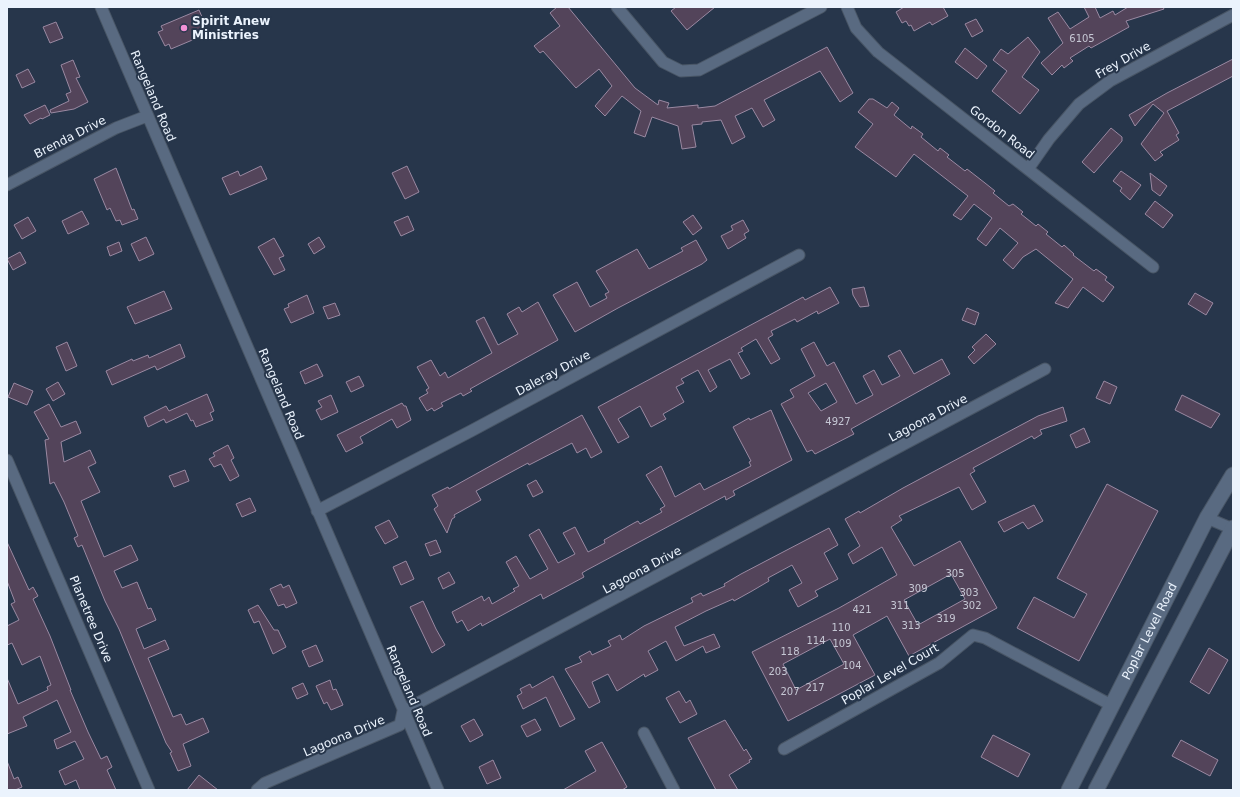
<svg xmlns="http://www.w3.org/2000/svg" width="1240" height="797" font-family="'DejaVu Sans',sans-serif">
  <style>
    .building { fill: #53445a; stroke: #9a89a2; fill-rule: evenodd }
    .lines { fill: none; stroke-linecap: round; stroke-linejoin: round }
    .street-casing { stroke: #485565; stroke-width: 13 }
    .secondary-casing { stroke: #485565; stroke-width: 17 }
    .street { stroke: #596a81; stroke-width: 11 }
    .secondary { stroke: #596a81; stroke-width: 15 }
    .poi-dot { fill: #f391d5; stroke: #27364b; stroke-width: 1.5 }
    .labels { text-anchor: middle; dominant-baseline: central; stroke-width: 4; stroke-linejoin: round; paint-order: stroke }
    .number-label { font-size: 10px; fill: #c5c7d4 }
    .poi-label { font-size: 12px; font-weight: bold; fill: #ebf3fd; stroke: #27364b; text-anchor: start }
    .street-label { font-size: 12px; fill: #ebf3fd; stroke: #27364b }
  </style>
  <rect width="100%" height="100%" fill="#27364b"/>
  <path class="building" d="M557,7h11l67,81 23,17 1,-5 10,3 -2,5 31,-3v3l17,-2 112,-59 26,46 -13,9 -20,-31 -56,29 11,20 -12,7 -11,-19 -17,8 10,21 -13,7 -11,-24 -19,2v2l-10,1 4,22 -14,2 -4,-23 -26,-9 -7,20 -11,-4 7,-22 -19,-15 -17,20 -10,-10 17,-20 -13,-17 -23,19 -33,-37 -3,2 -6,-7 26,-20 -10,-13z
    M676,7h39l-28,23 -16,-19z
    M904,7h39l5,9 -16,9 -2,-3 -16,9 -3,-6 -2,1 -3,-5 -4,2 -6,-11z
    M1084,7h11l5,11 13,-7 2,4 13,-8h35l1,2 -38,12 3,6 -38,21 -2,-2 -19,12 3,3 -9,7 -2,-3 -10,10 -11,-12 22,-20 -15,-25 10,-6 12,17 19,-12z
    M199,10l10,23 -38,16 -2,-5 -4,2 -7,-14 5,-2 -2,-4z
    M976,19l7,12 -11,6 -7,-13z
    M56,22l7,16 -13,5 -7,-16z
    M1028,37l12,15 -18,25 17,13 -19,24 -28,-23 15,-20 -14,-11 8,-11 7,5z
    M965,48l22,18 -10,13 -22,-17z
    M1233,59v17l-66,35 12,22 -3,2 3,5 -19,12 3,3 -8,6 -14,-17 23,-31 -11,-9 -18,22 -6,-11 38,-22z
    M73,60l7,17 -4,1 12,24 -14,7 -23,4 -1,-3 19,-9 -3,-7 5,-2 -10,-27z
    M28,69l7,13 -13,6 -6,-13z
    M869,99h4l14,9 5,-6 7,6 -5,7 17,14 1,-3 11,8 -2,3 17,14 2,-3 9,7 -2,2 18,14 2,-2 18,14 10,8 -2,2 16,13 4,-2 10,8 -2,2 15,12 2,-2 10,8 -2,2 16,13 2,-2 10,9 -1,1 21,16 2,-2 11,8 -2,3 9,7 -11,15 -20,-15 -15,21 -13,-5 18,-24 -37,-30 -13,8 -10,12 -10,-9 15,-17 -18,-15 -14,18 -9,-7 15,-21 -18,-14 -13,16 -8,-5 15,-19 -13,-10 -41,-32 -18,23 -41,-30 18,-23 -15,-12z
    M45,105l5,10 -8,4 -1,-1 -11,6 -6,-9z
    M1111,128l11,9v4l-28,32 -12,-11z
    M261,166l6,13 -37,16 -8,-17 16,-7 2,5z
    M407,166l12,26 -14,7 -13,-26z
    M116,168l16,42 2,-1 4,10 -16,6 -2,-5 -4,1 -6,-13 -3,2 -13,-31z
    M1121,171l20,14 -11,15 -10,-9 2,-3 -9,-7z
    M1150,173l17,13 -7,10 -8,-6z
    M1155,201l18,14 -10,13 -18,-14z
    M82,211l7,13 -21,10 -6,-13z
    M693,215l9,13 -9,7 -10,-13z
    M408,216l6,14 -13,6 -7,-14z
    M28,217l8,14 -14,8 -8,-14z
    M743,220l6,11 -5,3 2,4 -18,11 -7,-13 12,-6 -2,-4z
    M146,237l8,17 -15,7 -8,-17z
    M319,237l6,10 -11,7 -6,-10z
    M274,238l10,18 -5,2 6,12 -11,5 -16,-28z
    M696,240l11,20 -5,4 -84,44 -43,24 -22,-37 24,-13 13,25 17,-9 -2,-4 4,-2 -13,-21 41,-22 12,20 34,-18 -2,-3z
    M119,242l3,9 -12,5 -3,-9z
    M20,252l6,11 -13,7 -6,-11z
    M830,287l9,16 -21,11 -1,-3 -20,11 -2,-3 -24,12 2,4 -5,3 12,21 -9,5 -15,-25 -15,9 2,3 -5,2 12,21 -9,5 -11,-20 -22,11 9,17 -7,5 -12,-22 -17,9 3,4 -8,4 8,15 -21,12 3,5 -15,8 -11,-21 -22,13 11,18 -11,6 -20,-36 205,-110 2,3z
    M864,287l5,19 -9,1 -7,-12 -1,-6z
    M164,291l8,18 -37,15 -8,-17z
    M1195,293l18,10 -7,12 -18,-11z
    M307,295l7,18 -23,10 -7,-14 5,-2 -1,-3z
    M538,302l20,38 -88,49 2,2 -9,5 -2,-3 -20,10 2,3 -9,5 -2,-3 -5,3 -8,-13 9,-5 -2,-3 3,-2 -12,-21 14,-7 9,16 5,-4 3,6 44,-25 -16,-32 8,-4 14,28 20,-11 -11,-20 12,-7 3,5z
    M335,303l5,12 -12,4 -5,-12z
    M967,308l12,5 -4,12 -13,-5z
    M986,334l10,10 -22,20 -6,-7 7,-7 -3,-3z
    M67,342l10,24 -11,5 -10,-24z
    M814,342l13,24 7,-4 22,42 17,-9 -10,-19 11,-6 8,15 18,-9 -12,-20 12,-6 14,24 28,-15 8,15 -99,55 3,5 -39,20 -3,-4 -5,2 -26,-48 13,-7 -4,-7 25,-14 -14,-27zM826,383l11,19 -16,9 -13,-18z
    M180,344l5,13 -28,13 -2,-4 -43,19 -6,-14 26,-12 1,2 15,-6 1,3z
    M317,364l6,12 -18,8 -5,-12z
    M359,376l5,10 -13,6 -5,-10z
    M1104,381l13,6 -7,17 -14,-6z
    M58,382l7,12 -12,7 -7,-12z
    M14,383l19,8 -6,14 -19,-8z
    M207,394l7,17 -4,2 3,7 -17,7 -3,-7 -2,1 -4,-8 -21,10 -2,-4 -16,8 -4,-10 22,-11 3,5z
    M331,395l7,17 -17,8 -5,-10 6,-3 -4,-6z
    M1182,395l38,19 -9,14 -36,-18z
    M402,403l2,3h2l5,14 -14,8 -5,-9 -32,18 3,6 -17,9 -9,-17z
    M49,404l12,23 15,-6 5,12 -20,9 3,20 26,-12 6,13 -8,4 12,25 -19,9 23,56 27,-12 7,15 -24,11 8,17 15,-6 11,27 3,-1 5,12 -20,9 8,20 21,-9 4,9 -21,9 25,59 8,-3 5,11 17,-7 6,14 -26,12 8,22 -13,5 -8,-18 2,-1 -6,-9 -47,-114 -14,-28 -23,-56 -4,2 -4,-9 4,-2 -14,-34 -10,-20 -4,2 -5,-44 4,-1 -15,-27z
    M1063,407l4,14 -27,9 2,4 -8,5 -2,-3 -59,32 2,3 -5,3 16,28 -14,8 -13,-23 -60,29 3,4 -11,7 23,39 46,-25 37,67 -88,48 -22,-40 -34,19 22,40 -87,46 -36,-69 87,-44 58,-33 -15,-28 -29,17 -5,-10 12,-8 -15,-27 14,-8 1,2 43,-25 135,-72zM951,574l14,25 -47,26 -14,-25zM830,639l14,25 -48,26 -13,-26z
    M771,410l21,50 -59,31 2,4 -9,5 -1,-4 -138,74 -5,3 2,4 -41,22 -2,-5 -59,32 -1,-3 -13,8 -6,-11 -5,3 -5,-11 30,-16 2,5 5,-4 3,7 23,-13 -2,-2 6,-3 -13,-24 10,-6 14,23 18,-10 -19,-34 10,-6 19,34 17,-9 -12,-21 12,-6 13,25 17,-9 -1,-3 30,-17 4,-2 2,3 22,-12 -2,-3 5,-3 -19,-31 15,-9 14,31 25,-14 4,7 47,-24 -2,-4 2,-1 -18,-34 16,-9 1,2z
    M582,415l20,37 -11,6 -5,-10 -9,5 -5,-10 -43,22 -1,-2 -52,28 5,9 -27,15 1,2 -3,2 -5,14 -13,-24 4,-3 -6,-11 16,-8 1,2z
    M1084,428l6,14 -14,6 -6,-13z
    M228,445l6,13 -3,2 8,16 -9,5 -9,-17 -7,3 -5,-8 6,-3 -2,-3z
    M185,470l4,11 -15,6 -5,-11z
    M536,480l7,12 -10,5 -6,-12z
    M1107,484l51,27 -79,150 -62,-33 17,-31 40,21 13,-24 -30,-16z
    M250,498l6,13 -14,6 -6,-13z
    M1034,505l9,16 -15,8 -5,-7 -19,10 -6,-10z
    M389,520l9,17 -13,7 -10,-17z
    M829,528l9,17 -14,8 14,26 -23,12 3,5 -20,11 -9,-17 13,-7 -10,-18 -24,13 1,3 -17,10 -18,10 -1,-2 -27,12 -31,16 9,19 30,-12 6,13 -14,6 -3,-7 -27,15 -10,-20 -18,10 10,19 -13,7 -1,-3 -27,17 -9,-17 -16,8 8,20 -11,6 -24,-39 17,-7 -3,-5 11,-6 2,4 19,-9 -3,-5 12,-6 2,5 22,-14 49,-24 -2,-4 10,-5 2,3 22,-10 -1,-2 17,-10z
    M436,540l5,12 -11,4 -5,-12z
    M7,542l22,48 4,-3 5,9 -5,3 17,37 21,54h-1l18,42 13,27 6,-3 5,11 -5,3 9,20h-36l-4,-10 -11,5 -6,-14 25,-12 -9,-18 -18,8 -3,-9 17,-8 -14,-32 -34,17 4,9 -20,8v-56l11,26 30,-14 -1,-3 4,-2 -11,-29 -18,9 -10,-22 -5,2v-19l12,-6 -8,-16 4,-2 -8,-21z
    M406,561l8,18 -13,6 -8,-18z
    M449,572l6,11 -12,6 -5,-11z
    M281,584l2,4 6,-3 8,18 -11,5 -2,-4 -6,2 -8,-17z
    M423,601l13,28 9,16 -13,8 -22,-46z
    M258,605l16,25h4l8,17 -13,7 -14,-33 -5,2 -6,-13z
    M316,645l7,16 -14,6 -7,-16z
    M1209,648l19,12 -19,34 -19,-12z
    M553,676l22,43 -15,8 -14,-30 -23,12 -6,-13 5,-3 -2,-4 10,-5 2,4z
    M330,680l3,10 3,-1 7,16 -12,5 -4,-8 -3,2 -8,-18z
    M303,683l5,11 -11,5 -5,-11z
    M679,691l7,12 4,-3 7,14 -17,9 -14,-25z
    M474,719l9,16 -13,7 -9,-16z
    M535,719l6,11 -14,7 -6,-11z
    M725,720l19,31 2,-2 6,10 -3,1 1,2 -21,13 9,15h-22l-28,-52z
    M993,735l37,19 -12,23 -37,-20z
    M1181,740l37,20 -8,16 -38,-20z
    M602,742l25,45 -5,3h-59l33,-19 -11,-20z
    M493,760l8,18 -14,6 -8,-17z
    M7,761l7,18 4,-2 4,10 -7,3h-8z
    M199,775l19,15h-31z"/>
  <g class="lines">
    <g class="street-casing">
      <path id="street" d="M101,7l337,783
        M617,7l46,55 18,9 18,-1 122,-63
        M847,7l9,21 22,24 275,215
        M1028,169l21,-30 30,-35 31,-23 123,-66
        M7,185l109,-57 31,-12
        M7,460l142,330
        M317,511l154,-80 328,-176
        M1207,518l26,11
        M644,733l30,57
        M784,749l155,-86 34,-28 12,3 128,68
        M257,790l8,-7 135,-58 3,-14 642,-342"/>
    </g>
    <g class="secondary-casing">
      <g id="secondary">
        <path id="s1" d="M1069,790l138,-272 26,-43"/>
        <path d="M1096,790l137,-262"/>
      </g>
    </g>
    <use href="#street" class="street"/>
    <use href="#secondary" class="secondary"/>
  </g>
  <circle class="poi-dot" cx="184" cy="28" r="4"/>
  <g class="labels">
    <g class="number-label">
      <text x="1082" y="38">6105</text>
      <text x="838" y="421">4927</text>
      <text x="955" y="573">305</text>
      <text x="918" y="588">309</text>
      <text x="969" y="592">303</text>
      <text x="900" y="605">311</text>
      <text x="972" y="605">302</text>
      <text x="862" y="609">421</text>
      <text x="946" y="618">319</text>
      <text x="911" y="625">313</text>
      <text x="841" y="627">110</text>
      <text x="816" y="640">114</text>
      <text x="842" y="643">109</text>
      <text x="790" y="651">118</text>
      <text x="852" y="665">104</text>
      <text x="778" y="671">203</text>
      <text x="815" y="687">217</text>
      <text x="790" y="691">207</text>
    </g>
    <g class="poi-label">
      <text x="192" y="21">Spirit Anew<tspan x="192" dy="14">Ministries</tspan></text>
    </g>
    <g class="street-label">
      <text transform="translate(1123 60) rotate(-30)">Frey Drive</text>
      <text transform="translate(153 96) rotate(67)">Rangeland Road</text>
      <text transform="translate(1002 132) rotate(38)">Gordon Road</text>
      <text transform="translate(70 137) rotate(-27)">Brenda Drive</text>
      <text transform="translate(553 373) rotate(-28)">Daleray Drive</text>
      <text transform="translate(281 394) rotate(67)">Rangeland Road</text>
      <text transform="translate(928 418) rotate(-28)">Lagoona Drive</text>
      <text transform="translate(642 570) rotate(-28)">Lagoona Drive</text>
      <text transform="translate(91 619) rotate(67)">Planetree Drive</text>
      <text stroke="none"><textPath href="#s1" startOffset="178">Poplar Level Road</textPath></text>
      <text transform="translate(890 674) rotate(-30)">Poplar Level Court</text>
      <text transform="translate(409 691) rotate(67)">Rangeland Road</text>
      <text transform="translate(344 736) rotate(-23)">Lagoona Drive</text>
    </g>
  </g>
  <rect width="1240" height="797" fill="none" stroke="#ebf3fd" stroke-width="16"/>
</svg>
